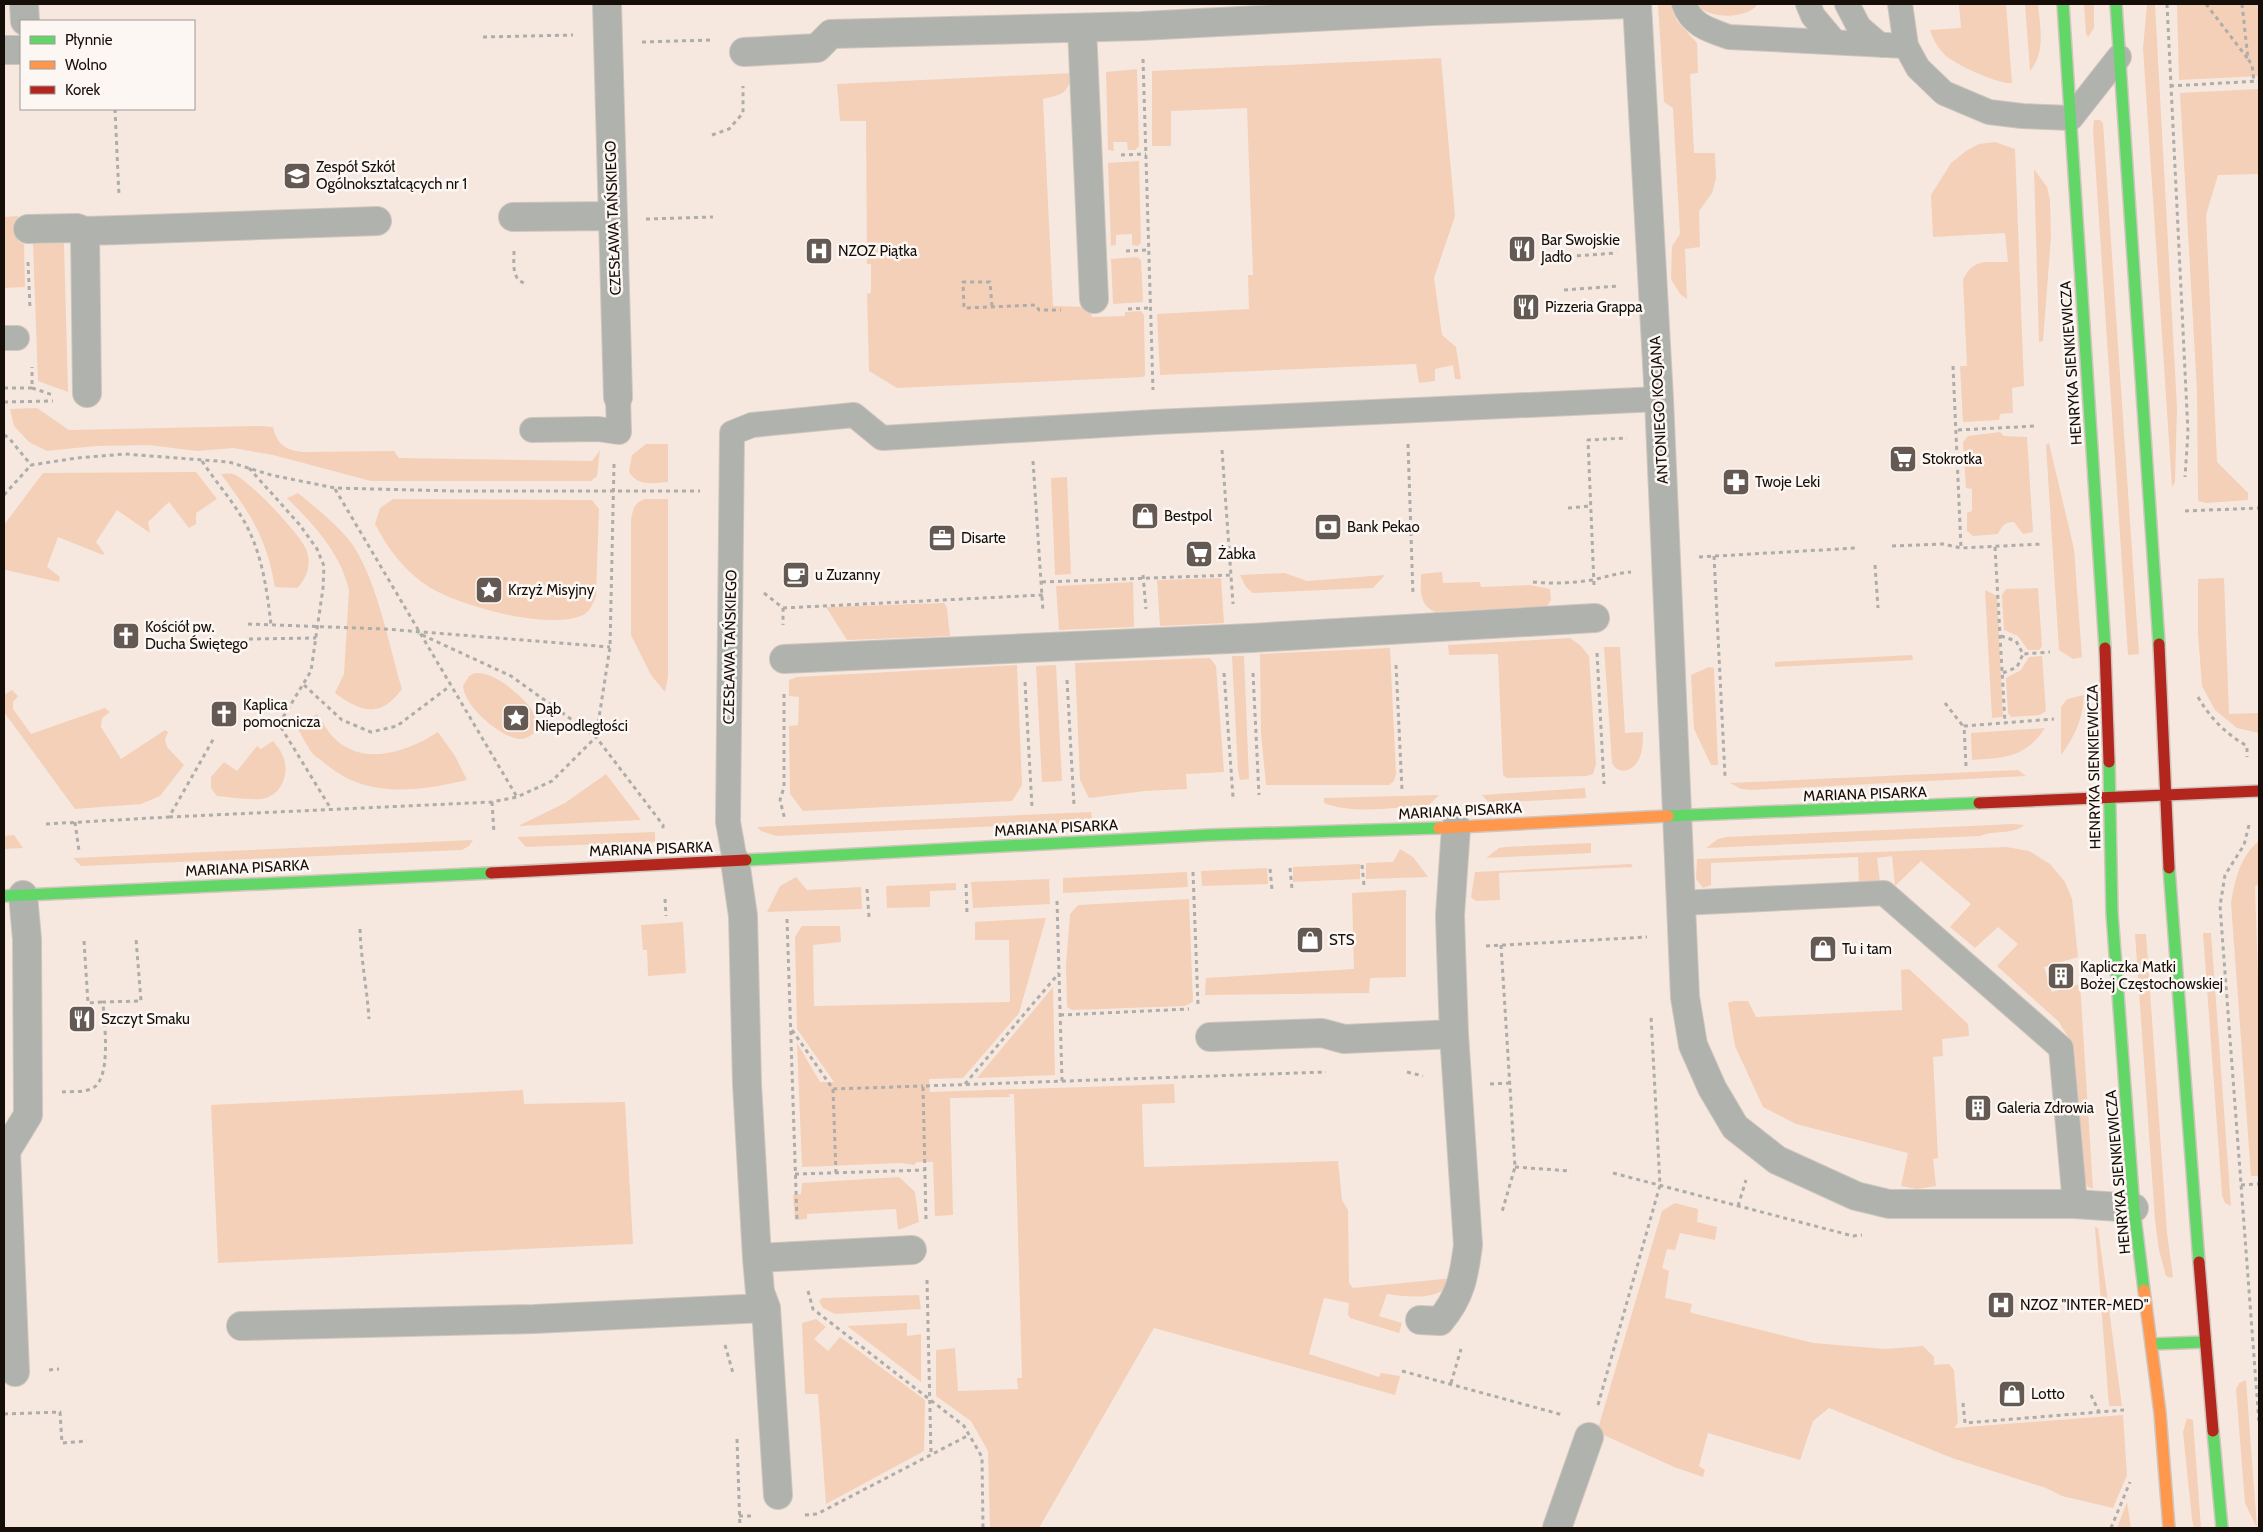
<svg xmlns="http://www.w3.org/2000/svg" width="2263" height="1532" font-family="Cabin,sans-serif">
  <style>
    .green { fill: #f4d0b8 }
    .lines { fill: none; stroke-linecap: round; stroke-linejoin: round }
    .lane-casing { stroke: #d0c6be; stroke-width: 26 }
    .street-casing { stroke: #d0c6be; stroke-width: 30 }
    .fast-casing { stroke: #d0c6be; stroke-width: 14 }
    .slow-casing { stroke: #d0c6be; stroke-width: 14 }
    .jam-casing { stroke: #d0c6be; stroke-width: 14 }
    .path { stroke: #aeada9; stroke-width: 3; stroke-dasharray: 4 4; stroke-linecap: butt }
    .lane { stroke: #afb2ad; stroke-width: 24 }
    .street { stroke: #afb2ad; stroke-width: 28 }
    .fast { stroke: #63d668; stroke-width: 11 }
    .slow { stroke: #ff974d; stroke-width: 11 }
    .jam { stroke: #b3261e; stroke-width: 11 }
    .labels { text-anchor: middle; dominant-baseline: central; stroke-width: 5; stroke-linejoin: round; paint-order: stroke }
    .poi-label { font-size: 15px; fill: #160e08; stroke: #fdf7f4; text-anchor: start }
    .street-label { font-size: 15px; fill: #160e08; stroke: #fdf7f4 }
  </style>
  <rect width="100%" height="100%" fill="#f6e8df"/>
  <path class="green" d="M1658,4h12l7,17 20,22 1,30 -8,1 4,79h21l1,26 -4,14 -13,18 1,36 -15,2 2,50 -7,-5 -9,-15 1,-33 8,-12 -7,-126 -9,-6z
    M1696,4h62c-12,16 -50,15 -62,0z
    M1959,4h47l6,79c-12,2 -59,-19 -68,-29 -7,-7 -11,-15 -14,-24l31,-2z
    M2025,4h13c2,23 8,48 -8,67z
    M2084,4h10v24l-6,9 -2,-3z
    M2147,4h8l22,404 -2,74 -3,5 -29,-439z
    M2177,4h82v72l-80,4z
    M1441,58l14,158 -21,62 8,57 14,12 5,32h-6l-2,-14 -18,4v12l-16,2 -3,-19 -256,11 -3,-61 92,-5 -1,-34h5l-6,-167 -76,3v35h-19v-75z
    M1137,69l2,77 -4,4h-7l-1,-8h-14l1,9 -6,-1 -2,-78z
    M1073,73c-7,21 -8,21 -30,26l10,207 37,1 2,10 33,-1v-4l16,-1 3,4 1,60 -2,2 -246,11 -28,-17 -2,-77 4,-1v-29h-4l-1,-143h-26l-3,-37z
    M2259,89v85l-41,1 -12,40 11,247 31,31v7l-42,3 -8,-2 -1,-110 -17,-298z
    M2094,120h6l3,3 36,531 -11,1 -35,-525z
    M1995,142l20,7 9,237 -12,2 1,25 -13,1 -1,6 -36,2 -3,-56h7l-4,-86c11,-23 22,-17 45,-18l-3,-29 -72,4 -2,-42 20,-32 15,-12 13,-7z
    M1139,161l2,81 -3,4 -6,-1v-11l-16,1v10l-5,1 -3,-83z
    M2034,169l13,18 3,13 1,37 -8,104 -4,1z
    M18,216v25l6,3 1,43 -21,1v-71z
    M64,243l4,149 -30,-11 -5,-137z
    M1137,257l4,3 2,42 -30,2 -2,-45z
    M37,408l32,22 192,-4 12,1c4,18 13,23 30,25l91,-1 5,7 193,3 8,-11 -3,26 -6,5h-220l-98,-26 -40,-7 -36,3 -48,-6 -54,1 -48,5 -18,-9 -15,-16 -4,-17z
    M2000,432l4,4 23,1 6,95 -10,2 -9,-12c-10,0 -12,4 -16,12l-25,2 -6,-5v-18l5,-2v-22l-6,-1 -3,-46 5,-6z
    M2049,443l25,106 8,108 -9,2 -14,-9 -13,-205z
    M646,444h22v38c-15,1 -30,5 -39,-10l3,-17z
    M196,472l21,27 -21,14v11l-7,4 -20,-26 -21,20 2,11 -33,-23 -21,32 8,11 -1,2 -45,-18 -11,30 13,10 -1,5 -53,-12 -2,2v-47l39,-52z
    M221,474c3,0 9,-1 12,0 15,5 67,60 73,75 6,14 1,30 -9,39l-22,-1c-9,-51 -24,-72 -54,-113z
    M1067,477l4,97 -16,1 -4,-97z
    M298,493c18,15 36,29 51,47 27,34 40,106 53,149 -22,30 -41,23 -67,4l9,-19 5,-84c-9,-38 -35,-65 -62,-92z
    M393,499l199,1 7,9 -3,87c-3,7 -6,16 -13,19 -34,16 -123,-9 -154,-28 -24,-15 -41,-38 -54,-63l5,-16z
    M645,499h23v178l-3,15 -14,-17 -20,-40v-115c2,-11 3,-17 14,-21z
    M1442,572l1,11 37,-1 1,5 49,-2 20,4 1,11 -4,6 -112,6c-17,-8 -14,-22 -14,-38z
    M1285,573l22,8 78,-6 -12,13 -120,5 -7,-6 -6,-12z
    M1221,578l3,45 -64,3 -3,-46z
    M2224,578l5,136 30,-1v20l-22,-5 -22,-18 -13,-24 -4,-52v-55z
    M1133,582l1,45 -75,3 -3,-44z
    M2038,588l4,58 -3,4h-11l-10,-14 -14,-6 -2,-35 4,-6z
    M1985,590l12,6 6,121 -11,1z
    M944,603l3,5 3,28 -103,4 -21,-33z
    M1570,638l10,7 9,11 7,108 -3,10 -7,2 -79,2 -4,-3 -5,-121 -49,1 -1,-10z
    M1604,647h16l5,86 18,-1c0,9 0,21 -5,29 -7,11 -20,14 -26,2z
    M1390,648l6,126 -2,7 -5,4h-123l-5,-52 -1,-79z
    M1912,655l1,5 -138,7v-5z
    M1232,656h12l5,123 -9,1 -2,-9z
    M2042,656l4,55 -6,4 -29,2 -3,-4 -2,-35 15,-8 8,-13z
    M1210,658l6,8 8,106 -38,2 1,15 -42,2 -56,7 -9,-18 -5,-117z
    M1017,665l5,120 -10,16 -209,10 -13,-17 -1,-68 9,-1 1,-28 -10,-1v-16l8,-3z
    M1056,665l6,116 -20,1 -6,-116z
    M1709,667l5,1 4,97h-7l-17,-36 -3,-54z
    M475,673c14,-1 30,10 40,19 10,8 30,28 18,42 -4,3 -9,5 -14,5 -19,-2 -55,-33 -56,-53l6,-10z
    M12,690l6,6 -5,6v7l18,25 74,-26 5,4 -8,6 -1,9 20,32 44,-29 3,2 -3,8 2,7 17,18 -24,31 -19,8 -66,5 -71,-97v-17z
    M2084,695c-1,24 -9,41 -23,60v-48l6,-8z
    M317,714c5,7 9,15 15,22 30,32 75,16 106,-4l17,24 12,24c-47,11 -100,19 -140,-15 -6,-5 -13,-9 -17,-15 -5,-8 -9,-16 -14,-24z
    M2045,728c-20,30 -40,30 -73,32l-1,-27z
    M273,741c3,4 7,8 9,13 9,18 0,43 -22,45 -14,1 -30,-2 -43,-3l-6,-8v-11l13,-15 13,9 20,-25 4,3z
    M2018,770l8,6 -274,14 -11,-1 -11,-6z
    M606,774l35,46 -123,6 47,-23z
    M1585,788l1,10 -97,5 -7,-8z
    M1439,795l-10,10c-32,2 -75,10 -105,-2v-5z
    M1091,812l1,6 -22,5 -294,13 -15,-5 -4,-4z
    M2013,824l11,1c-11,10 -30,5 -44,11l-274,12 12,-9 8,-2z
    M655,832v10l-129,5 -9,-10z
    M14,835l9,13 -19,1v-13z
    M473,840l-4,6 -7,4 -381,16 -8,-8z
    M2259,841v42l-4,4 4,118v171h-8l-20,-273c4,-23 9,-47 28,-62z
    M1591,843v10l-105,5 13,-10 6,-1z
    M2006,847l23,4 21,13 15,18 7,17 6,58 -34,10 8,25 28,-8 13,205 -6,-3 -3,-13 -10,-126 -15,-25 -62,-56 21,-22 -20,-17 -23,21 -25,-21 21,-23 -50,-43 -26,25 -3,-30 -15,2 3,24h-21l-1,-25 -147,6v22l-8,3 -7,-9 1,-20z
    M1400,849l13,8 15,20 -62,2v-16l27,-1z
    M1360,864v15l-67,3v-15z
    M1631,864l2,3 -134,6 1,27 -24,1 -5,-4 4,-25z
    M1267,868l1,16 -66,2 -1,-15z
    M1187,872l1,15 -125,6v-15z
    M796,877l11,13 54,-3 1,22 -95,3 13,-26z
    M1049,879l1,25 -77,4 -2,-26z
    M956,883v7l-26,1v16l-43,1 -1,-22z
    M1406,890v87l-36,1 -1,15 -164,2 1,-17 148,-9 -2,-76z
    M1189,899l4,103 -8,4 -113,4 -5,-3 -1,-41 4,-52 8,-9z
    M1046,918l-27,95 -56,65 -34,1 1,13 244,-8 1,19 -33,1 2,63 194,-6 4,39 6,10 1,73 4,5 100,-10c-10,24 -44,19 -66,16l-8,22 23,7 -3,10 -49,-15 -2,-4 1,-11 -25,-5 -15,56 70,23 2,-4 19,3 -5,19 -241,-67 -115,200h-49l-2,-77 -17,-30 -35,-25v-46l19,-2 3,43 60,-2 -1,-11h5l-8,-284h-5l1,3 -60,1 3,117 -18,1 -2,-54h-16l-3,3 -13,-2 -99,4 -5,-124 23,39h14l-37,-53 -2,-92 7,-11h38l1,16 -28,3 1,61 196,-4 -1,-62h-34v-18z
    M683,922l3,51 -38,3 -1,-26h-4l-2,-25z
    M2203,933h8l20,273 -6,-3 -3,-8z
    M2135,934h11l21,299 6,44 -3,1 -4,-2 -7,-26 -4,-30z
    M1909,969l59,55 1,12 -27,3 1,17 -10,1 5,101 -5,1 3,27 -19,3 -16,-3 7,-33 -112,-29 -33,-17 -28,-61 -7,-43 6,-2h14l8,16 146,-7 -1,-40z
    M1053,987l2,88 -78,3z
    M523,1090l1,14 101,-2 8,142 -415,19 -7,-158z
    M899,1177l16,15 4,30 -21,8 -2,-21 -89,5v5l-12,1 -2,-25 8,-1 1,-11z
    M1675,1203l23,6 -1,13 20,5 -2,13 -35,-7 -5,17 -8,-1 -5,19 7,3 -4,27 27,6 -2,8 2,1 121,30 72,6 38,-3 11,11v8l15,-1 5,6 4,53 -4,5 169,-13 4,60 -14,33 -51,-12 -16,-8 -94,-30 -123,-50 -16,13 -13,39 -92,-27 -9,33 6,4 -2,7 -29,-10 -77,-35 65,-221z
    M2095,1227l3,1 24,178h-13z
    M919,1295l2,14 -86,5 -12,-6 -4,-7 3,-3z
    M816,1319l10,8 -12,12 14,12 12,-14 85,63 -1,51 -98,53 -8,-110h-13l-3,-71z
    M907,1323v13l14,-2v48l-74,-56z
    M2246,1380l11,148 -12,-25 -9,-114 3,-6z
    M2187,1418l6,2 8,108h-7l-2,-9 -9,-87z
    M2127,1502l4,26h-14z"/>
  <g class="lines">
    <g class="lane-casing">
      <path id="lane" d="M1684,4c7,21 25,26 45,33l177,9
        M1808,4l5,12 21,25
        M1847,4l12,23 21,18
        M1900,4l6,42 12,22 26,25 45,19 33,4 49,2 48,-61
        M4,338h13
        M532,430l66,-1 21,3 -1,-35
        M735,861l-7,-39 4,-389 20,-8 102,-10 28,23 273,-16 504,-23
        M1681,903l203,-10 177,155 14,156"/>
    </g>
    <g class="street-casing">
      <path id="street" d="M24,4l1,17
        M607,4l11,393
        M1637,4l22,395 26,598 8,48 19,43 23,39 42,33 79,36 33,8h186l59,4
        M1082,28l12,271
        M4,50h17
        M744,52l73,-4 14,-14 310,-8 291,-15 197,-7
        M513,217l99,-1
        M28,229l49,-1 8,3 35,-1 257,-9
        M85,231l2,162
        M784,659l467,-21 344,-20
        M735,861l8,55 4,168 10,174 3,34 6,16 12,187
        M1210,1037l112,-4 22,6 110,-5
        M757,1258l155,-8
        M1420,1320l20,1c21,-25 24,-45 28,-76l-14,-211 -3,-86 -1,-33 6,-88
        M241,1326l293,-7 232,-11
        M15,1372l-9,-221 22,-36 -1,-176 -4,-44
        M1557,1528l32,-91"/>
    </g>
    <g class="fast-casing">
      <path id="fast" d="M2063,4l42,644
        M2116,4l43,640
        M2109,762l3,151 22,295 10,82
        M1668,816l311,-13
        M746,860l464,-25 229,-7
        M2169,868l30,394
        M4,896l487,-23
        M2152,1344l53,-2
        M2213,1431l9,97"/>
    </g>
    <g class="slow-casing">
      <path id="slow" d="M1439,828l229,-12
        M2144,1290l16,123 9,115"/>
    </g>
    <g class="jam-casing">
      <path id="jam" d="M2159,644l10,224
        M2105,648l4,114
        M1979,803l280,-12
        M491,873l255,-13
        M2199,1262l14,169"/>
    </g>
    <path class="path" d="M2167,4l21,428 -3,45
      M2206,4l42,55
      M2242,4l6,55 4,6 2,17
      M483,37l90,-2
      M642,42l71,-2
      M1143,59l10,331
      M2170,86l89,-5
      M115,109l4,87
      M712,135l17,-6 14,-16v-27
      M1121,155l25,-1
      M646,219l67,-2
      M514,251c0,14 -3,29 13,33
      M1126,251l22,-1
      M1561,257l56,-4
      M28,262l2,46
      M1564,290l54,-4
      M992,306l-2,-24h-27l1,26 72,-3 3,5h22
      M1128,309l21,-1
      M1953,366l8,182
      M4,388h28v-21
      M32,388l21,7
      M4,402l49,-1
      M1958,430l78,-4
      M4,435l5,3 22,27 46,-7 48,-4 104,8 42,13 64,13 120,3h245
      M1408,444l5,151
      M1222,450l11,154
      M202,461c13,20 30,39 42,60 18,32 23,68 27,104
      M1033,461l10,151
      M614,464l-4,183 -14,90 67,88v5
      M249,468l50,56 18,25 7,17 -1,22 -12,83 -32,53 52,85
      M335,489l182,308
      M4,495l27,-30
      M1568,508l22,-2
      M2185,511l74,-3
      M1892,546l51,-2 18,4 81,-4
      M1995,547l10,176
      M1714,556l11,220
      M1699,557l157,-9
      M1875,565l3,43
      M1143,575l3,34
      M1042,582l189,-7
      M1533,582c19,2 40,1 59,-2 14,-3 25,-7 39,-8
      M1594,585l-6,-145 39,-2
      M764,593l19,15v17
      M783,608l260,-13
      M248,624l137,5 225,18
      M2001,636l15,5 7,13 27,-2
      M249,639l67,-1
      M1597,653l7,131
      M1396,665l6,125
      M1224,673l9,124
      M1253,673l6,122
      M2003,673l14,-6 6,-13
      M1067,680l7,125
      M1025,682l7,125
      M304,685l38,35 29,12 26,-6 53,-40
      M784,694v93l-4,13 5,20
      M2198,697c12,21 28,37 49,49v11
      M1945,703l18,23
      M1966,766l-2,-40 90,-7
      M492,802l2,31
      M169,817l323,-15 25,-5 35,-16 44,-44 -85,-61 -93,-43
      M75,822l4,29
      M46,824l123,-7 45,-79
      M2249,825l-5,20 -19,30 -5,31 39,517
      M1362,865l2,20
      M1290,868l2,21
      M1270,869l2,21
      M1193,872l5,133
      M966,884l1,29
      M867,889l2,28
      M665,899l1,17
      M1057,901l5,180
      M787,919l10,302
      M360,929c1,31 7,59 9,90
      M84,941l4,62 15,-1
      M1501,945l14,222 -13,45
      M1486,946l161,-9
      M1060,1015l129,-6
      M792,1030l41,59 90,-3
      M1407,1072l16,4
      M965,1084l94,-111
      M1490,1084l21,-1
      M833,1089l3,85
      M62,1092c10,-1 22,1 31,-4 19,-11 11,-66 10,-86l38,-1 -5,-62
      M1515,1167l56,4
      M1613,1173l240,63 9,-1
      M795,1174l129,-4
      M2241,1185l18,-1
      M1738,1206l8,-26
      M926,1219l-3,-133 403,-14
      M927,1280l4,174
      M808,1291l5,18 151,117 18,31 1,71
      M725,1345l8,28
      M49,1370l10,-1
      M1402,1371l161,44
      M1451,1383l10,-34
      M2091,1395l8,17
      M1963,1403l2,20 159,-13
      M1598,1405l62,-220 -9,-169
      M4,1414l56,-2 2,31 25,-2
      M737,1439l3,89
      M805,1515l12,-1 152,-79
      M739,1516h12
      M2111,1528l19,-46"/>
    <use href="#lane" class="lane"/>
    <use href="#street" class="street"/>
    <use href="#fast" class="fast"/>
    <use href="#slow" class="slow"/>
    <use href="#jam" class="jam"/>
  </g>
  <defs>
    <g id="school-square" transform="scale(1.4375)"><rect x="-9" y="-9" width="18" height="18" rx="4" fill="#645a53" stroke="#fdf7f4"/><path d="M0-5L7-2L0 1L-7-2ZM-4 1L0 2.5L4 1V4Q0 6-4 4Z" fill="#fff"/></g>
    <g id="restaurant-square" transform="scale(1.4375)"><rect x="-9" y="-9" width="18" height="18" rx="4" fill="#645a53" stroke="#fdf7f4"/><path d="M-5-6h1v4h1v-4h1v4h1v-4h1v5L-1.5 .5V6h-2V.5L-5-1ZM5-6V6H3V1.5H1.5Q1.5-4 5-6Z" fill="#fff"/></g>
    <g id="hospital-square" transform="scale(1.4375)"><rect x="-9" y="-9" width="18" height="18" rx="4" fill="#645a53" stroke="#fdf7f4"/><path d="M-5-5h3v3.5h4V-5h3V5h-3V1.5h-4V5h-3Z" fill="#fff"/></g>
    <g id="supermarket-square" transform="scale(1.4375)"><rect x="-9" y="-9" width="18" height="18" rx="4" fill="#645a53" stroke="#fdf7f4"/><path d="M-6-5.5h2.5l.6 2H6L4.5 2H-2.5L-4.4-4H-6ZM-1.5 3.2a1.3 1.3 0 1 0 .1 0ZM3 3.2a1.3 1.3 0 1 0 .1 0Z" fill="#fff"/></g>
    <g id="pharmacy-square" transform="scale(1.4375)"><rect x="-9" y="-9" width="18" height="18" rx="4" fill="#645a53" stroke="#fdf7f4"/><path d="M-2-6h4v4h4v4h-4v4h-4v-4h-4v-4h4Z" fill="#fff"/></g>
    <g id="shop-square" transform="scale(1.4375)"><rect x="-9" y="-9" width="18" height="18" rx="4" fill="#645a53" stroke="#fdf7f4"/><path d="M-5-2.5h2.3a2.7 3.5 0 0 1 5.4 0H5L5.5 6h-11ZM-1.5-2.5h3a1.5 2.3 0 0 0-3 0Z" fill="#fff"/></g>
    <g id="bank-square" transform="scale(1.4375)"><rect x="-9" y="-9" width="18" height="18" rx="4" fill="#645a53" stroke="#fdf7f4"/><path d="M-6-4H6V4H-6ZM0-2.3a2.3 2.3 0 1 0 0 4.6a2.3 2.3 0 1 0 0-4.6Z" fill="#fff"/></g>
    <g id="office-square" transform="scale(1.4375)"><rect x="-9" y="-9" width="18" height="18" rx="4" fill="#645a53" stroke="#fdf7f4"/><path d="M-6-3h4V-5.5h4V-3h4V5H-6ZM-1-4.5V-3h2v-1.5ZM-6 0V1H6V0Z" fill="#fff"/></g>
    <g id="cafe-square" transform="scale(1.4375)"><rect x="-9" y="-9" width="18" height="18" rx="4" fill="#645a53" stroke="#fdf7f4"/><path d="M-5.5-4.5H6V0H3Q3 3.5 0 3.5H-2.5Q-5.5 3.5-5.5 0ZM3-3.2v2h1.7v-2ZM-6 4.5H4V6H-6Z" fill="#fff"/></g>
    <g id="sight-square" transform="scale(1.4375)"><rect x="-9" y="-9" width="18" height="18" rx="4" fill="#645a53" stroke="#fdf7f4"/><path d="M0-6L1.8-2.2L6-1.7L2.9 1.2L3.7 5.4L0 3.3L-3.7 5.4L-2.9 1.2L-6-1.7L-1.8-2.2Z" fill="#fff"/></g>
    <g id="church-square" transform="scale(1.4375)"><rect x="-9" y="-9" width="18" height="18" rx="4" fill="#645a53" stroke="#fdf7f4"/><path d="M-1.2-6h2.4v3.5h3.3v2.4h-3.3V6h-2.4V-.1h-3.3v-2.4h3.3Z" fill="#fff"/></g>
    <g id="building-square" transform="scale(1.4375)"><rect x="-9" y="-9" width="18" height="18" rx="4" fill="#645a53" stroke="#fdf7f4"/><path d="M-4-6H4V6H1V3H-1V6H-4ZM-2.5-4.3h1.7v1.8h-1.7ZM.8-4.3h1.7v1.8H.8ZM-2.5-1h1.7V.8h-1.7ZM.8-1h1.7V.8H.8Z" fill="#fff"/></g>
  </defs>
  <g fill-rule="evenodd">
    <use href="#school-square" x="297" y="176"/>
    <use href="#restaurant-square" x="1522" y="249"/>
    <use href="#hospital-square" x="819" y="251"/>
    <use href="#restaurant-square" x="1526" y="307"/>
    <use href="#supermarket-square" x="1903" y="459"/>
    <use href="#pharmacy-square" x="1736" y="482"/>
    <use href="#shop-square" x="1145" y="516"/>
    <use href="#bank-square" x="1328" y="527"/>
    <use href="#office-square" x="942" y="538"/>
    <use href="#supermarket-square" x="1199" y="554"/>
    <use href="#cafe-square" x="796" y="575"/>
    <use href="#sight-square" x="489" y="590"/>
    <use href="#church-square" x="126" y="636"/>
    <use href="#church-square" x="224" y="714"/>
    <use href="#sight-square" x="516" y="718"/>
    <use href="#shop-square" x="1310" y="940"/>
    <use href="#shop-square" x="1823" y="949"/>
    <use href="#building-square" x="2061" y="976"/>
    <use href="#restaurant-square" x="82" y="1019"/>
    <use href="#building-square" x="1978" y="1108"/>
    <use href="#hospital-square" x="2001" y="1305"/>
    <use href="#shop-square" x="2012" y="1394"/>
  </g>
  <g class="labels">
    <g class="poi-label">
      <text x="316" y="167">Zespół Szkół<tspan x="316" dy="17">Ogólnokształcących nr 1</tspan></text>
      <text x="1541" y="240">Bar Swojskie<tspan x="1541" dy="17">Jadło</tspan></text>
      <text x="838" y="251">NZOZ Piątka</text>
      <text x="1545" y="307">Pizzeria Grappa</text>
      <text x="1922" y="459">Stokrotka</text>
      <text x="1755" y="482">Twoje Leki</text>
      <text x="1164" y="516">Bestpol</text>
      <text x="1347" y="527">Bank Pekao</text>
      <text x="961" y="538">Disarte</text>
      <text x="1218" y="554">Żabka</text>
      <text x="815" y="575">u Zuzanny</text>
      <text x="508" y="590">Krzyż Misyjny</text>
      <text x="145" y="627">Kościół pw.<tspan x="145" dy="17">Ducha Świętego</tspan></text>
      <text x="243" y="705">Kaplica<tspan x="243" dy="17">pomocnicza</tspan></text>
      <text x="535" y="709">Dąb<tspan x="535" dy="17">Niepodległości</tspan></text>
      <text x="1329" y="940">STS</text>
      <text x="1842" y="949">Tu i tam</text>
      <text x="2080" y="967">Kapliczka Matki<tspan x="2080" dy="17">Bożej Częstochowskiej</tspan></text>
      <text x="101" y="1019">Szczyt Smaku</text>
      <text x="1997" y="1108">Galeria Zdrowia</text>
      <text x="2020" y="1305">NZOZ "INTER-MED"</text>
      <text x="2031" y="1394">Lotto</text>
    </g>
    <g class="street-label">
      <text transform="translate(613 218) rotate(-92)">CZESŁAWA TAŃSKIEGO</text>
      <text transform="translate(2071 363) rotate(-94)">HENRYKA SIENKIEWICZA</text>
      <text transform="translate(1659 410) rotate(-93)">ANTONIEGO KOCJANA</text>
      <text transform="translate(730 647) rotate(-89)">CZESŁAWA TAŃSKIEGO</text>
      <text transform="translate(2094 767) rotate(-91)">HENRYKA SIENKIEWICZA</text>
      <text transform="translate(1865 794) rotate(-2)">MARIANA PISARKA</text>
      <text transform="translate(1460 811) rotate(-3)">MARIANA PISARKA</text>
      <text transform="translate(1056 828) rotate(-3)">MARIANA PISARKA</text>
      <text transform="translate(651 849) rotate(-2)">MARIANA PISARKA</text>
      <text transform="translate(247 868) rotate(-3)">MARIANA PISARKA</text>
      <text transform="translate(2118 1172) rotate(-95)">HENRYKA SIENKIEWICZA</text>
    </g>
  </g>
  <rect width="2263" height="1532" fill="none" stroke="#160e08" stroke-width="10"/>
  <rect x="20" y="20" width="175" height="90" fill="#fdf7f4" stroke="#a19a96"/>
  <rect x="30" y="36" width="25" height="8" fill="#63d668" stroke="#a19a96"/>
  <text x="65" y="45" font-size="15" fill="#160e08">Płynnie</text>
  <rect x="30" y="61" width="25" height="8" fill="#ff974d" stroke="#a19a96"/>
  <text x="65" y="70" font-size="15" fill="#160e08">Wolno</text>
  <rect x="30" y="86" width="25" height="8" fill="#b3261e" stroke="#a19a96"/>
  <text x="65" y="95" font-size="15" fill="#160e08">Korek</text>
</svg>
